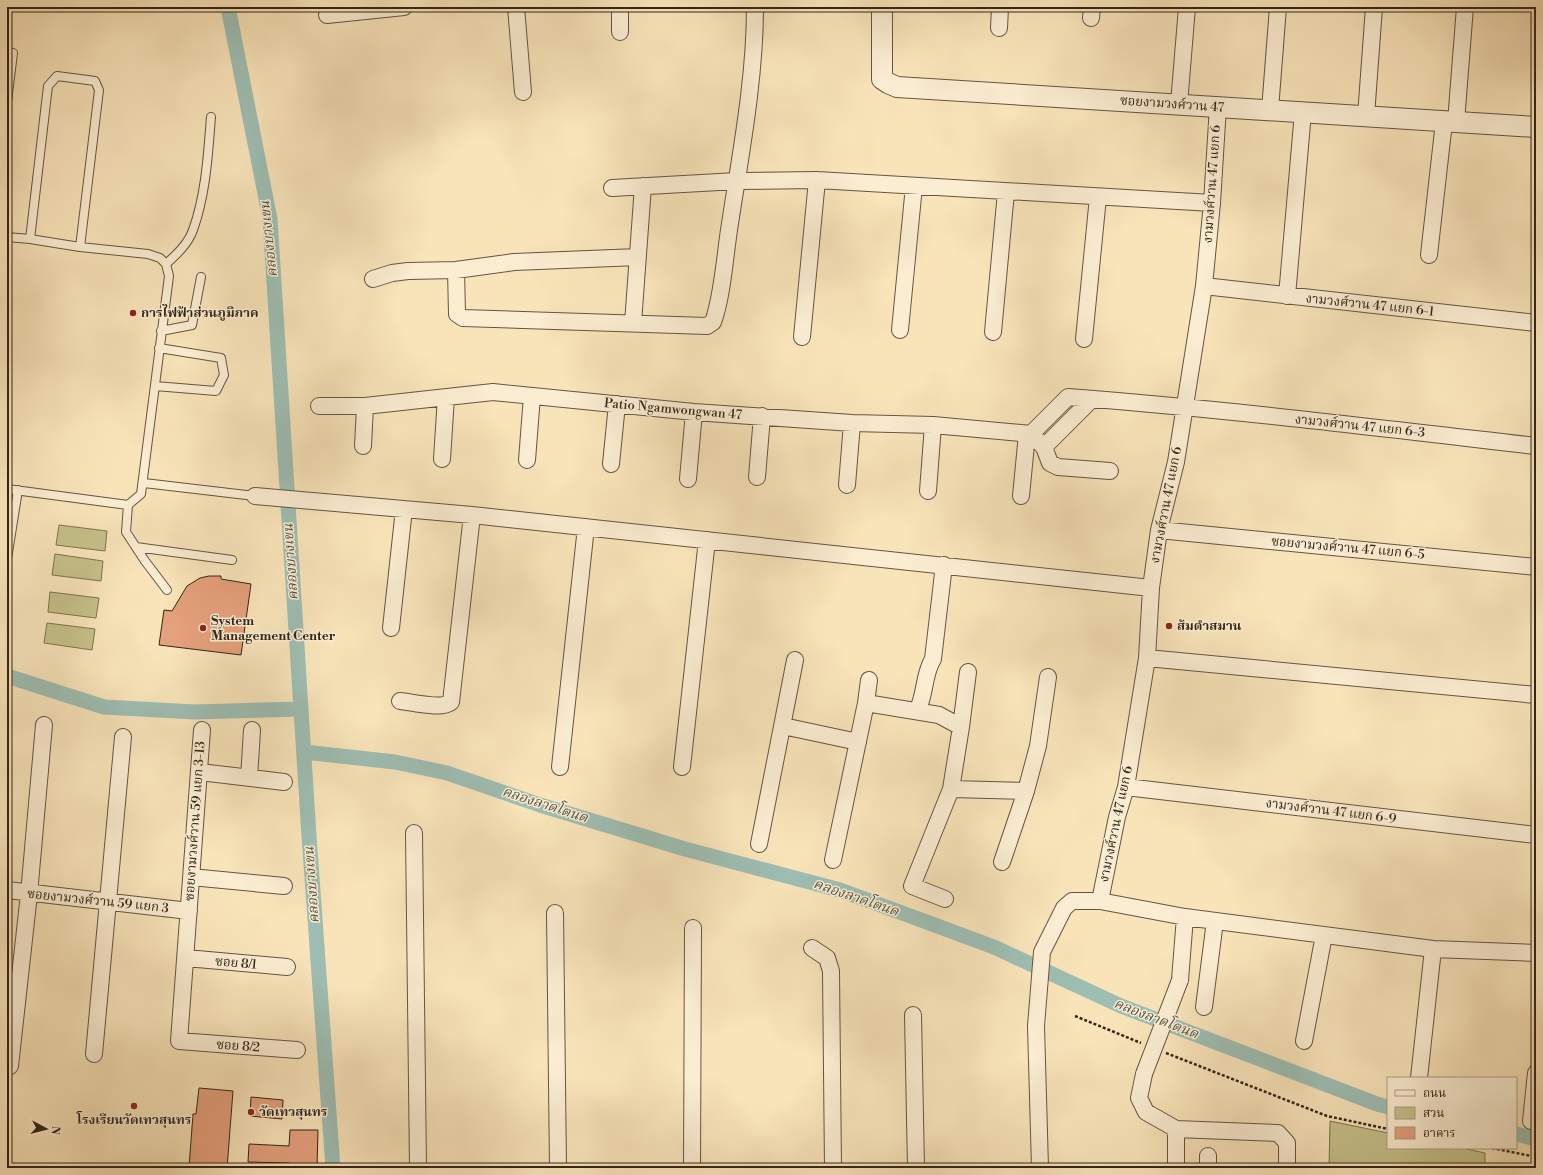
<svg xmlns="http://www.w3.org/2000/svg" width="1543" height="1175" font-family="'Libre Bodoni','Noto Serif Thai',serif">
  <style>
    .green { fill: #c6c18a; stroke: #7c7352 }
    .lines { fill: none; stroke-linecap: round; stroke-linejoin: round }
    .canal { stroke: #9ebeb3; stroke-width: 15 }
    .building { fill: #e5a07c; stroke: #332519 }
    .service-casing { stroke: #645541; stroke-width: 10 }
    .minor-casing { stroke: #645541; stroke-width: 18 }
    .tertiary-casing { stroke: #645541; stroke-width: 22 }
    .path { stroke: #332519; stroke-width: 2.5; stroke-dasharray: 3 2; stroke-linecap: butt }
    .service { stroke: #fbedd2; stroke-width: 8 }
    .minor { stroke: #fbedd2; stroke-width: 16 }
    .tertiary { stroke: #fbedd2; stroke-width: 20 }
    .minor-bridge-casing { stroke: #645541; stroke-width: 18; stroke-linecap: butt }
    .minor-bridge { stroke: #fbedd2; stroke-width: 16 }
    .poi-dot { fill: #8f2418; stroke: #fbedd2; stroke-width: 1.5 }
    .labels { text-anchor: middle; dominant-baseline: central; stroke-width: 3; stroke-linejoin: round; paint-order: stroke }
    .street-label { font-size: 13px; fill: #332519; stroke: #fbedd2 }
    .poi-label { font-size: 13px; font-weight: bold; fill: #332519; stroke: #fbedd2; text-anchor: start }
    .water-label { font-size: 14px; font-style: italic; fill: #535347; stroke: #fbedd2 }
  </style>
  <rect width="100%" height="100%" fill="#f9e4ba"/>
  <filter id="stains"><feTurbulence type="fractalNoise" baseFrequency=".005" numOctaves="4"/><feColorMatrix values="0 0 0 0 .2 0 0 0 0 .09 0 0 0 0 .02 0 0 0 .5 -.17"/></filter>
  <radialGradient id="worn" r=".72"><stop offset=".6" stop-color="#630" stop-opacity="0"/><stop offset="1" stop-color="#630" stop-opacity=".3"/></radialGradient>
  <path class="green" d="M59,525l48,6 -2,20 -49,-6z
    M55,554l48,7 -2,20 -49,-6z
    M50,592l49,6 -3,20 -48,-6z
    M47,623l48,6 -3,21 -48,-7z
    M1330,1121l58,12v15h74l23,5v15h-156z"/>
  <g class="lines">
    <path class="canal" d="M228,7l42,212 39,617 24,332
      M7,676l97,31 91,5 106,-3
      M304,752l91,10 52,11 93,32 145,44 155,41 154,57 127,59 256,98 11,3
      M1516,1134l20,5"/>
  </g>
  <path class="building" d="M209,576h12v3l30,5 -10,71 -82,-10 5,-35 8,1 15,-25 13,-8z
    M199,1088l34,3 -6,77 -38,-1 4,-53h3z
    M251,1097l32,3 -1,19 -32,-3z
    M290,1130h28l-1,38h-28v-5l-41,-1 1,-18 40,2z"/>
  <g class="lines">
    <g class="service-casing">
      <path id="service" d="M7,52l6,1 -6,49
        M7,237l23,2 50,8 68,7 12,4 6,6 3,12 -28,218 -13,11 -121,-16
        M30,239l18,-153 9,-10 38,5 4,9 -19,157
        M166,264c11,-10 22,-20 27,-34 13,-36 15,-76 18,-113
        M161,331l31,-6 9,-48
        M155,386l61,5 8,-16 -3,-17 -62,-10
        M144,483l111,13
        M128,505l-2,27 19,29 22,29
        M136,547l96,13
        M7,559l11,-69"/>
    </g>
    <g class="minor-casing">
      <path id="minor" d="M516,7l7,85
        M327,15l77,-8
        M1091,18l1,-11
        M999,28l1,-21
        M620,32v-25
        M1179,104l8,-97
        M1270,110l8,-103
        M1366,116l8,-109
        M1456,122l9,-115
        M612,188l125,-7 80,-1 395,23
        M1429,255l15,-133
        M456,270l1,44 6,4 244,8 6,-4c9,-24 12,-65 16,-92 11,-73 26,-149 26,-223
        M373,279l19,-6 16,-2 48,-1 58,-8 124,-5
        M1204,286l332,37
        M1287,296l16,-184
        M633,323l10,-137
        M900,330l14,-144
        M993,332l13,-140
        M802,337l15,-157
        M1084,339l14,-142
        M1092,399l-48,48 -13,-13 37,-37c156,12 312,31 468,49
        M319,406h46l128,-14 201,20 158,11 81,2 98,9
        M363,446l2,-40
        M1044,447l6,16 8,4 52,4
        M442,459l4,-62
        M527,460l5,-64
        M611,464l6,-60
        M757,477l5,-61
        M688,479l6,-67
        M847,485l5,-62
        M928,491l5,-66
        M255,496l217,19 679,73
        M1021,496l6,-62
        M1159,530l377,37
        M391,628l13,-119
        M1147,658l389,37
        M400,701c12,1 42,9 51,1l21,-187
        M866,703l3,-23
        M917,711c9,-17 6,-36 16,-52l11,-94
        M783,726l75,16
        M961,727l7,-55
        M202,730l-23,311 118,9
        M560,767l26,-240
        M682,767l25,-227
        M200,772l84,10
        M249,778l3,-48
        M1126,787l410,48
        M951,789l75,2
        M414,833l4,335
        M759,844l36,-184
        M833,860l33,-157 73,12 22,12 -10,62 -39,97 33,13
        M1002,862l24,-71 12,-45 10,-69
        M191,877l93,9
        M7,890l182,21
        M1100,901l17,-84 9,-30 21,-129 4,-70 8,-58 17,-68 28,-176 8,-83 6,-97
        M555,913l3,255
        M812,948l15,10 4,13 2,197
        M186,958l101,9
        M1180,980l5,-63
        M1204,1007l11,-86
        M913,1015l3,153
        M1304,1041l20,-106
        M94,1054l29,-317
        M10,1066l19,-172 15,-169
        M1144,1074l-5,24 7,14 30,17v39
        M1419,1078l14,-129
        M1531,1121l5,-48
        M1176,1129l102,4 9,10v25
        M692,1168l1,-240
        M1040,1168l-4,-142 6,-74 22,-44 8,-7h28l85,16 248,32 103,4
        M1208,1168v-12"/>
    </g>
    <g class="tertiary-casing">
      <path id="tertiary" d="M882,7v72l6,4 9,4 639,40"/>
    </g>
    <path class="path" d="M1075,1016l66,27
      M1166,1053l161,63 61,13
      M1492,1148l44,9"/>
    <use href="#service" class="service"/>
    <use href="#minor" class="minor"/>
    <use href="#tertiary" class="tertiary"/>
    <g class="minor-bridge-casing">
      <path id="minor-bridge" d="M1144,1074l36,-94"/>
    </g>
    <use href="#minor-bridge" class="minor-bridge"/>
  </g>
  <g class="poi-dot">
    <circle cx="133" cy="313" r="4"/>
    <circle cx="1169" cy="626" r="4"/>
    <circle cx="203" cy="628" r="4"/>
    <circle cx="134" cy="1106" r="4"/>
    <circle cx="251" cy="1112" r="4"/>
  </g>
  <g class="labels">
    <g class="street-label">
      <text transform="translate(1172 104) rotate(4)">ซอยงามวงศ์วาน 47</text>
      <text transform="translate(1212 184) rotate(-86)">งามวงศ์วาน 47 แยก 6</text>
      <text transform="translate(1370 305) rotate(6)">งามวงศ์วาน 47 แยก 6-1</text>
      <text transform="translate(673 409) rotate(5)">Patio Ngamwongwan 47</text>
      <text transform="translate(1360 426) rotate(6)">งามวงศ์วาน 47 แยก 6-3</text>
      <text transform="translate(1166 505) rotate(-79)">งามวงศ์วาน 47 แยก 6</text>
      <text transform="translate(1348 548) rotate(5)">ซอยงามวงศ์วาน 47 แยก 6-5</text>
      <text transform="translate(1331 811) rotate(7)">งามวงศ์วาน 47 แยก 6-9</text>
      <text transform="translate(195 821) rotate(-86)">ซอยงามวงศ์วาน 59 แยก 3-13</text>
      <text transform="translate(1116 824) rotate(-78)">งามวงศ์วาน 47 แยก 6</text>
      <text transform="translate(98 901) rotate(6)">ซอยงามวงศ์วาน 59 แยก 3</text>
      <text transform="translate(236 963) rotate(5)">ซอย 8/1</text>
      <text transform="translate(238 1046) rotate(4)">ซอย 8/2</text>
    </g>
    <g class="poi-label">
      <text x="141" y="313">การไฟฟ้าส่วนภูมิภาค</text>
      <text x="211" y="621">System<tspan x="211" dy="15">Management Center</tspan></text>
      <text x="1177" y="626">ส้มตำสมาน</text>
      <text x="259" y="1112">วัดเทวสุนทร</text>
      <text x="134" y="1120" text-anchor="middle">โรงเรียนวัดเทวสุนทร</text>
    </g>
    <g class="water-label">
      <text transform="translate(269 239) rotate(-96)">คลองบางเขน</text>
      <text transform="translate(291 562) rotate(-94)">คลองบางเขน</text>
      <text transform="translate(545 805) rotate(18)">คลองลาดโตนด</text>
      <text transform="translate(312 885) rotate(-94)">คลองบางเขน</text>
      <text transform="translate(856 898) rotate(19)">คลองลาดโตนด</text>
      <text transform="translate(1156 1019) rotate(21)">คลองลาดโตนด</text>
    </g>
  </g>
  <rect width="1543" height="1175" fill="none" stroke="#f9e4ba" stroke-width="24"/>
  <rect x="8" y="8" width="1527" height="1159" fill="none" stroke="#332519" stroke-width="2"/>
  <rect x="12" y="12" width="1519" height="1151" fill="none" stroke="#332519"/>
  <rect x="1387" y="1077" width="130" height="72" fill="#fbedd2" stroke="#ab9d88"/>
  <rect x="1395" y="1090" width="20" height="6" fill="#fbedd2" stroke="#ab9d88"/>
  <text x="1423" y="1097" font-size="12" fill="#332519">ถนน</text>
  <rect x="1395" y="1107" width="20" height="12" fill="#c6c18a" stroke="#ab9d88"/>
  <text x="1423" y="1117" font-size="12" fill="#332519">สวน</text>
  <rect x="1395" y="1127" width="20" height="12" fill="#e5a07c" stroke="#ab9d88"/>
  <text x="1423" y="1137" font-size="12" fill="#332519">อาคาร</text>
  <g transform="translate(46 1129) rotate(97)" stroke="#fbedd2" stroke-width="3" paint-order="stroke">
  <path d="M0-3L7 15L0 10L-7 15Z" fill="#332519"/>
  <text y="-6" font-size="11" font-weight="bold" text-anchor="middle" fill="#332519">N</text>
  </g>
  <rect width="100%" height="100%" filter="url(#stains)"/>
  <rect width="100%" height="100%" fill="url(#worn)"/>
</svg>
